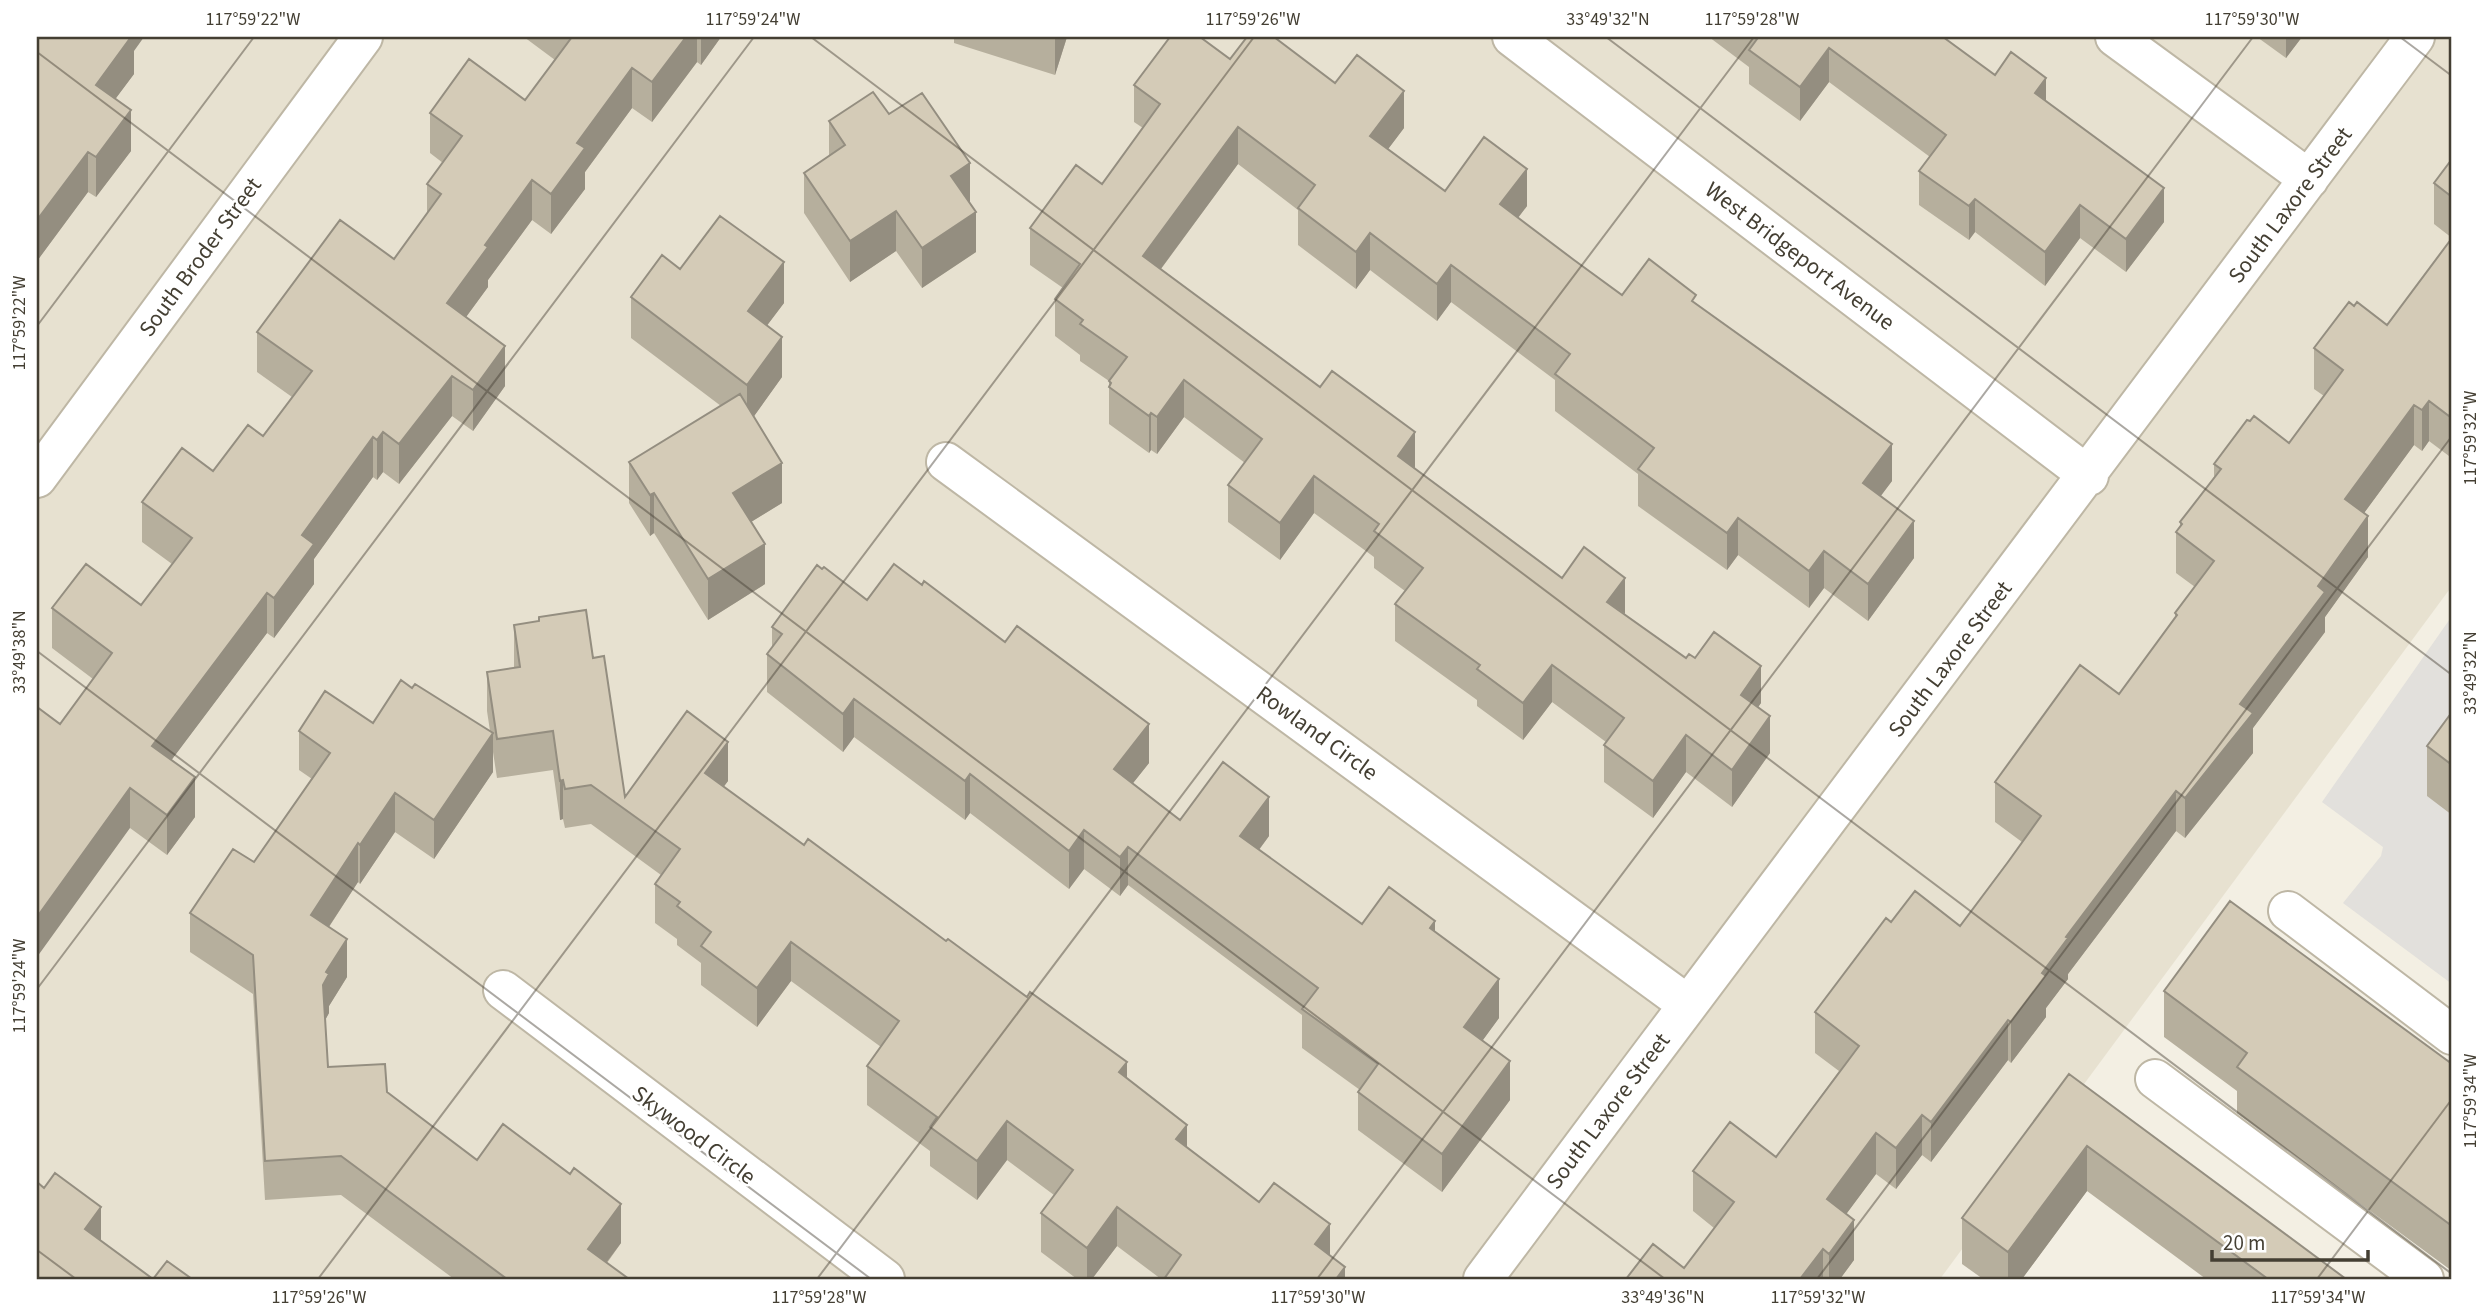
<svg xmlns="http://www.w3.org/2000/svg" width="2489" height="1316" font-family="'Source Sans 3',sans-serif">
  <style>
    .residential { fill: #e7e1d0 }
    .parking { fill: #e2e0dc }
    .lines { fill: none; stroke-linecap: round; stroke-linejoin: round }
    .minor-casing { stroke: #beb7a5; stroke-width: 42 }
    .minor { stroke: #fff; stroke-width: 38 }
    .wall { fill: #b6af9d }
    .shaded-wall { fill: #948e80 }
    .building { fill: #d4cbb7; stroke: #948e80; stroke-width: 2 }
    .ticks { fill: none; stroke: #443f33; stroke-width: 2; stroke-opacity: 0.45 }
    .labels { text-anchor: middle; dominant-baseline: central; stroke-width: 5; stroke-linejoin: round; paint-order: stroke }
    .street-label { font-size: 23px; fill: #443f33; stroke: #fff }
    .neatline { fill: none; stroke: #443f33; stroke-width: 2.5 }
    .ticks-label { font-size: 18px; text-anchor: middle; fill: #443f33 }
  </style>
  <rect width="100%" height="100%" fill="#f3efe3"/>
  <path class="residential" d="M37,37h2415v549l-512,693h-1903z"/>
  <path class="parking" d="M2452,616v368l-109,-81 38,-47 2,-9 -61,-45z"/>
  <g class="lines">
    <g class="minor-casing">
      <path id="minor" d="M1512,37l577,439
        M2115,37l194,142
        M946,462l741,542
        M37,478l326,-441
        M2288,911l164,124
        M503,990l382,289
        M2155,1079l269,200
        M1483,1279c309,-415 623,-826 932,-1242"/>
    </g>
    <use href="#minor" class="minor"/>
  </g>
  <path class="wall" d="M37,37l97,14v23l-19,25 16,52 -35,46 -8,-5 -51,69z
    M524,37h197l-20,28 -4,-3 -45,60 -20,-14 -47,64v17l-34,45 -19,-14 -44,60v7l-22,30 39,69 -32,45 -21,-15 -53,68 -16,-12 -6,8 -4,-3 -59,82v25l-40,54 -7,-5 -96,127 24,57 -28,38 -37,-27 -70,-104 33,-45 -41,-31v-40l89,-3 31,-41 -30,-22v-40l71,-31 50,-35 29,-39 -35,-25v-40l137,-73 33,-45v-30l16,-21 -13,-10v-40l95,-13 30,-40z
    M954,37h113l-12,38 -101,-32z
    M1709,37h234l52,38 51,26 118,121 -38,50 -46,-34 -35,48 -70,-54 -6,8 -50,-35v-34l11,-14 -101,-75 -29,39 -51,-37v-17z
    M2257,37h45l-16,21z
    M1230,59l105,24 69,45 -16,21 57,42 82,15 -9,12 104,77 74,8 196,178 -12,15 34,62 -46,63 -44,-33 -15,20 -71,-53 -11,15 -89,-64v-32l-83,-63v-31l-104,-78 -14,19 -67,-51 -14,19 -58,-44v-35l-60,-46 -77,105 254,200 147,109 63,37 61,43 75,45 -3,4 12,46 -38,54 -46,-35 -33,46 -49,-36v-37l2,-3 -54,-40 -29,38 -46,-34v-6l-82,-59v-37l10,-13 -31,-23v-11l-60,-44 -34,47 -52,-38v-37l17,-22 -61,-46 -27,37 -6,-4 -2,3 -40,-29v-43l-29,-20v-6l-25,-19v-37l8,-11 -33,-23v-37l72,-44 41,-56 -9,-6v-37z
    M889,114l81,90 6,48 -54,36 -26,-37 -46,31 -46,-69v-40l25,-17v-35z
    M2452,159v79l-18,-14v-41z
    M2452,238v214l-3,4 -20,-15 -7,10 -8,-6 -50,68 4,44 -43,60v15l-72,96v25l-68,85 -9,-7 -108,143v5l-22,29v9l-35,46 -3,-3 -77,102 -9,-7 -26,34 -20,-15 -30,40 8,46 -14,19h-214l58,-11 30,-40 -21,-17v-40l83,-14 63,-86 -24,-18v-41l76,-90 69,4 62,-84 -27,-20v-40l124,-88 56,-77v-4l20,-26 -19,-14v-41l4,-5v-5l34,-45v-13l75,-21 35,-47 -10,-7v-41l40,-42 33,19z
    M680,269l104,34 -17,22 15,52 -28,39 28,87 -31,19 14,62 -57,36 -54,-87 -4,3 -21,-33v-41l92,-56 -90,-68v-41z
    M867,600l282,163 -16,20 47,37 89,16 -10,14 103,74 73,8 64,86 -17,23 28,59 -68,92 -84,-62v-38l2,-2 -58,-42v-33l-174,-130 -8,11 -36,-27 -15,20 -99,-76 -5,7 -111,-83 -11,15 -76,-60v-38l5,-6v-21z
    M514,625l79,33 32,139 103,-16 -5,6 404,291 60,69 143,108 15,24h-184l-44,-33 -25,33h-15l-36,-27v-39l13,-18 -47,-35 -30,40 -47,-34v-15l-63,-46v-39l14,-19 -90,-66 -34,46 -56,-42v-22l-24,-18v-6l-22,-16v-39l6,-9 -70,-51 -26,4 -2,-9 -3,1 -7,-50 -56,8 -4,-26v20l-59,87 -39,-27 -35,52 -2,-2 -29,45 18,50 -18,29v7l-4,7 3,47 59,25 90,68 144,83 -14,20 22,16h-175l-113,-84 -76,5 -12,-206 -63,-42v-39l64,-51 58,-83 -13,-9v-39l74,-8 39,-35 78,43 -3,-20v-39l27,-4z
    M2452,712v103l-25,-19v-50z
    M2164,991l288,73v207l-215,-158v-22l-73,-54z
    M2069,1074l277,205h-140l-119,-88 -65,88h-39l-21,-15v-46z"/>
  <path class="shaded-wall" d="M123,37h21l-10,14v23l-38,51v-40z
    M686,37h11v25l-45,60v-40z
    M701,37h20l-20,28z
    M1055,37h12l-12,38z
    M2286,37h16l-16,21z
    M1829,48v34l-29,39v-34z
    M632,68v40l-47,64v17l-34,45v-40l26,-51z
    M2046,78v34l-11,-19z
    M1404,91v37l-34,45v-37z
    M131,110v41l-35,46v-40z
    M1238,127v37l-95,129v-37z
    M88,152v40l-51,69v-41z
    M970,163v41l-19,-28z
    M1527,169v37l-27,35v-37z
    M532,180v40l-44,60v7l-41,56v-40l38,-58z
    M2164,188v34l-38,50v-33z
    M1975,199v33l-6,8v-34z
    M2080,205v33l-35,48v-34z
    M896,211v40l-46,31v-41z
    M976,212v40l-54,36v-40z
    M1370,233v37l-14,19v-37z
    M784,262v41l-36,48v-40z
    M1451,265v37l-14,19v-37z
    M782,337v40l-35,49v-41z
    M505,346v40l-32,45v-41z
    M452,376v40l-53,68v-40z
    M1184,380v37l-27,37v-37z
    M2429,401v40l-7,10v-41z
    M2414,405v40l-69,94v-40z
    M2452,412v40l-3,4v-40z
    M1151,413v37l-2,3v-37z
    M383,432v40l-6,8v-40z
    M1415,432v37l-17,-13z
    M373,437v40l-59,82v25l-40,54v-40l28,-63z
    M1892,444v37l-29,39v-37z
    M782,463v40l-49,30v-40z
    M1314,476v37l-34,47v-37z
    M654,493v40l-4,3v-41z
    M2368,516v41l-43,60v15l-72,96v25l-68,85v-40l55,-94 78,-118z
    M1738,518v37l-11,15v-37z
    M1914,521v37l-46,63v-37z
    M765,544v40l-57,36v-41z
    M1824,551v37l-15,20v-37z
    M1625,578v36l-18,-12z
    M267,593v40l-115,153v-40z
    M1552,665v37l-29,38v-37z
    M1761,666v37l-20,29v-37z
    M854,699v38l-11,15v-38z
    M1770,716v37l-38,54v-37z
    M1149,724v39l-35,44v-38z
    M493,733v39l-59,87v-39z
    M1686,735v37l-33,46v-37z
    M728,742v39l-23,31v-39z
    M970,774v39l-5,7v-39z
    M195,777v40l-28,38v-40z
    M563,780v39l-3,1v-39z
    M130,788v40l-93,129v-40z
    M2176,791v40l-108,143v5l-22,29v9l-35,46v-41l55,-85z
    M395,793v39l-35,52v-39z
    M1269,797v39l-29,39v-39z
    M1084,830v39l-15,20v-38z
    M358,843v39l-47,72v-39z
    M1128,847v38l-8,11v-39z
    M1435,921v39l-5,-32z
    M347,939v38l-18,29v7l-6,11v-39l3,-13z
    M791,942v39l-34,46v-39z
    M1499,979v39l-35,48v-39z
    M2008,1020v40l-77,102v-40z
    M1510,1061v39l-68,92v-38z
    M1127,1062v39l-8,-29z
    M1922,1115v40l-26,34v-41z
    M1007,1121v39l-30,40v-39z
    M1187,1125v39l-11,-25z
    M1876,1133v41l-49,66v-41z
    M2087,1146v45l-65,88h-14v-27z
    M621,1204v39l-27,36 -6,-30z
    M101,1207v38l-16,-16z
    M1117,1207v39l-25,33h-5v-31z
    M1854,1220v40l-14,19h-11v-25z
    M1330,1224v39l-15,-19z
    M1823,1249v30h-23z
    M1345,1267v12h-9z"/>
  <path class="building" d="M37,37h94l-35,48 35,25 -35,47 -8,-5 -51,68z
    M572,37h114l-34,45 -20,-14 -55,75 8,5 -34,46 -19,-14 -47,65 3,2 -41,56 58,43 -32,44 -21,-14 -53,68 -16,-12 -6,8 -4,-3 -71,98 12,9 -40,54 -7,-5 -115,153 43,31 -28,38 -37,-27 -93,129v-210l23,17 52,-71 -60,-45 34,-44 55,41 51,-67 -50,-36 40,-54 31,23 35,-46 15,11 49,-65 -55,-39 83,-112 54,39 47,-65 -14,-10 35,-48 -32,-23 39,-54 56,41z
    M1170,37h30l30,22 17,-22h27l61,46 22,-28 47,36 -34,45 75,55 39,-54 43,32 -27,35 74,56 48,35 27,-36 47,36 -4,6 200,143 -29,39 51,38 -46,63 -44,-33 -15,20 -71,-53 -11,15 -89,-64 16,-21 -99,-74 15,-20 -119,-89 -14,19 -67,-51 -14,19 -58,-44 17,-23 -77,-58 -95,129 177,131 12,-16 83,61 -17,24 164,122 22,-31 41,31 -18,24 79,56 3,-4 6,4 19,-26 47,34 -20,29 29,21 -38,54 -46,-35 -33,46 -49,-36 20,-27 -72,-53 -29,38 -46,-34 3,-4 -85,-61 28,-36 -49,-37 5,-7 -65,-48 -34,47 -52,-38 34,-46 -78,-59 -27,37 -6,-4 -2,3 -40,-29 2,-4 -2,-2 18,-24 -47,-33 3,-4 -28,-21 25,-35 -50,-36 46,-63 26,19 58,-80 -26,-19z
    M1754,37h189l52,38 16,-23 35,26 -11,15 129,95 -38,51 -46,-34 -35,47 -70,-53 -6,7 -50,-35 27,-36 -117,-87 -29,39 -51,-37 8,-11z
    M873,92l16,22 33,-21 48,70 -19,13 25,36 -54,36 -26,-37 -46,30 -46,-68 41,-28 -16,-24z
    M2452,159v38l-18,-14z
    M720,216l64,46 -36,49 34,26 -35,48 -116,-88 31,-42 18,14z
    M2452,238v174l-3,4 -20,-15 -7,9 -8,-5 -69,94 23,17 -50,70 7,6 -85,112 13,9 -68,85 -9,-7 -110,146 2,1 -26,35 4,3 -35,46 -3,-2 -77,102 -9,-7 -26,33 -20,-15 -49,66 27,21 -25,34 -6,-5 -23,30h-174l27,-35 31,24 50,-66 -41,-31 37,-49 46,35 83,-111 -44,-34 71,-94 5,4 24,-31 45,35 48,-64 33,-46 -46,-34 85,-117 39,29 58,-79 -2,-2 39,-52 -38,-29 6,-8 -2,-2 41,-53 -7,-5 33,-44 3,1 4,-5 35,27 54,-73 -29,-22 35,-46 5,4 3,-4 30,23z
    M740,394l42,69 -49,30 32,51 -57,35 -54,-86 -4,2 -21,-33z
    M894,564l28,21 2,-4 81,61 12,-16 132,98 -35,45 66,51 43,-58 46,35 -29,39 122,88 27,-37 46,34 -5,7 69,51 -35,48 46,34 -68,93 -84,-62 20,-28 -76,-55 16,-21 -190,-141 -8,10 -36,-27 -15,21 -99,-77 -5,7 -111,-82 -11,15 -76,-60 15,-20 -10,-7 45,-62 5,4 2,-2 43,33z
    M586,610l7,48 11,-2 21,141 62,-86 41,31 -23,31 99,72 4,-6 138,102 2,-2 79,58 3,-5 97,70 -8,10 68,53 -11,14 83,63 15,-19 56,41 -15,20 30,23 -9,12h-172l17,-24 -64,-48 -30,41 -46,-35 32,-43 -66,-49 -30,40 -47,-34 7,-10 -70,-51 32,-45 -108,-79 -34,46 -56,-42 10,-14 -34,-26 3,-4 -25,-18 25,-35 -89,-64 -26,4 -2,-9 -3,1 -7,-50 -56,8 -10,-67 33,-5 -6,-42 25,-4v-4z
    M401,680l11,8 3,-4 78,49 -59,87 -39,-27 -35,52 -2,-2 -47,72 36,24 -21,33 3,2 -6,11 5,82 57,-3 2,28 90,68 26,-36 67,50 4,-6 47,36 -33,45 41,30h-122l-166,-123 -76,5 -12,-206 -63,-42 43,-64 21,13 76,-109 -31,-22 26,-40 48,32z
    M2452,712v53l-25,-19z
    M2230,901l222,163v162l-215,-159 10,-14 -83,-62z
    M2069,1074l277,205h-78l-181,-133 -79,106 -46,-34z
    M55,1173l46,34 -16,22 68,50 14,-18 25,18h-155v-97l7,6z"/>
  <path class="ticks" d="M811,37l1641,1237M1606,37l846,638M2400,37l52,39M37,52l1628,1227M37,326l217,-289M37,651l834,628M37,989l717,-952M37,1250l39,29M318,1279l936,-1242M817,1279l937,-1242M1317,1279l936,-1242M1817,1279l635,-843M2317,1279l135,-180"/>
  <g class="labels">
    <g class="street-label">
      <text transform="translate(2290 205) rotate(-53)">South Laxore Street</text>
      <text transform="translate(1800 256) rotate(37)">West Bridgeport Avenue</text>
      <text transform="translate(200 257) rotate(-54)">South Broder Street</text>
      <text transform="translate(1950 659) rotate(-53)">South Laxore Street</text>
      <text transform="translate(1317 733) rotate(36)">Rowland Circle</text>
      <text transform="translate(1608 1111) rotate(-53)">South Laxore Street</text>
      <text transform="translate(694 1135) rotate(37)">Skywood Circle</text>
    </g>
  </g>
  <rect width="2489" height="1316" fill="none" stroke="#ffffff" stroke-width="77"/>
  <path d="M2212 1250v10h156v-10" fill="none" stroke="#443f33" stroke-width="3.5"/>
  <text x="2223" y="1250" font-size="21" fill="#443f33" stroke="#ffffff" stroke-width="5" paint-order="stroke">20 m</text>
  <rect x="38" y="38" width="2412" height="1240" class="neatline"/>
  <g class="ticks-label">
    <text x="253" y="25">117°59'22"W</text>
    <text x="753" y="25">117°59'24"W</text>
    <text x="1253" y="25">117°59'26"W</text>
    <text x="1608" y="25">33°49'32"N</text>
    <text x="1752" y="25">117°59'28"W</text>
    <text x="2252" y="25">117°59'30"W</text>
    <text transform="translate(19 323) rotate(-90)" y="6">117°59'22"W</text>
    <text transform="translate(2470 438) rotate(-90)" y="6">117°59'32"W</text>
    <text transform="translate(19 652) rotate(-90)" y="6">33°49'38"N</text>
    <text transform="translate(2470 673) rotate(-90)" y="6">33°49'32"N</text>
    <text transform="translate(19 986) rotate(-90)" y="6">117°59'24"W</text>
    <text transform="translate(2470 1101) rotate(-90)" y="6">117°59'34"W</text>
    <text x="319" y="1303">117°59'26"W</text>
    <text x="819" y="1303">117°59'28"W</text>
    <text x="1318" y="1303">117°59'30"W</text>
    <text x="1663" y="1303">33°49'36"N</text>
    <text x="1818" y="1303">117°59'32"W</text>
    <text x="2318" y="1303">117°59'34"W</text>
  </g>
</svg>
